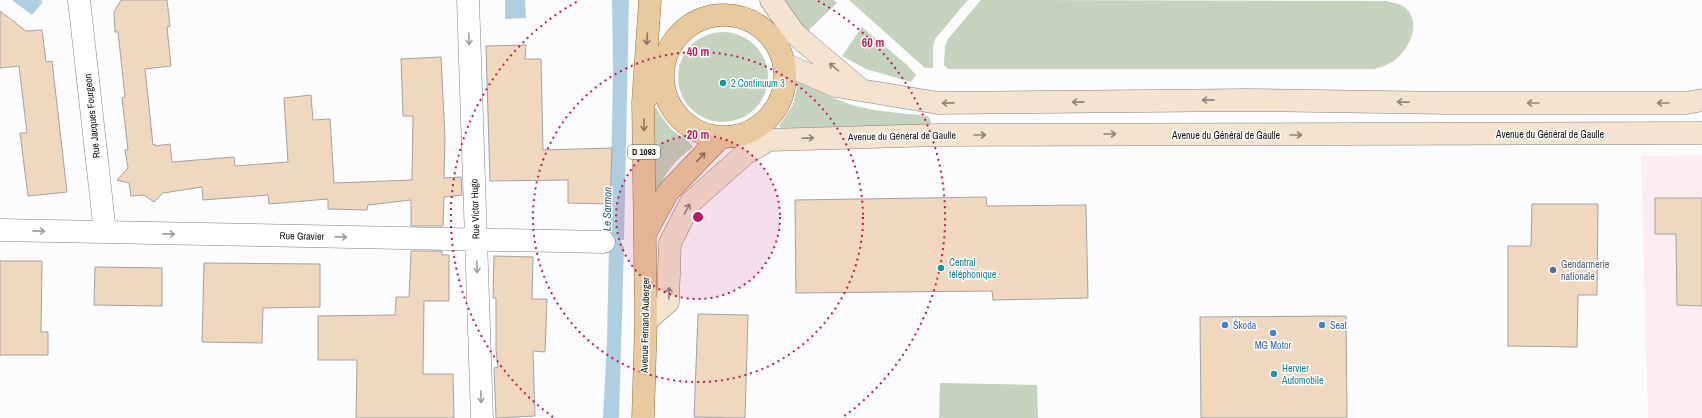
<svg xmlns="http://www.w3.org/2000/svg" width="1702" height="418" font-family="'Archivo Narrow',sans-serif">
  <style>
    .commercial { fill: #fdedf1 }
    .green { fill: #c5d3be }
    .water { fill: #afcfe1 }
    .lines { fill: none; stroke-linecap: round; stroke-linejoin: round }
    .stream { stroke: #afcfe1; stroke-width: 8 }
    .building { fill: #f0d8bf; stroke: #a4a29f }
    .minor-casing { stroke: #817f82; stroke-width: 23 }
    .secondary-casing { stroke: #817f82; stroke-width: 23 }
    .primary-casing { stroke: #937243; stroke-width: 23 }
    .minor { stroke: #fff; stroke-width: 22 }
    .secondary { stroke: #f4e4cf; stroke-width: 22 }
    .primary { stroke: #e9ca9e; stroke-width: 22 }
    .oneway { stroke: #9f9fa0 }
    .oneway2 { stroke: #87765f }
    .oneway3 { stroke: #8d857a }
    .ring { fill: none; stroke: #c2185b; stroke-width: 2; stroke-dasharray: 2 4 }
    .culture-dot { fill: #0f9aa8; stroke: #fff; stroke-width: 1.5 }
    .service-dot { fill: #5c6f8a; stroke: #fff; stroke-width: 1.5 }
    .shop-dot { fill: #3f7fe0; stroke: #fff; stroke-width: 1.5 }
    .labels { text-anchor: middle; dominant-baseline: central; stroke-width: 3; stroke-linejoin: round; paint-order: stroke }
    .shield { fill: #fff; stroke: #585858; stroke-width: 1 }
    .shield-label { font-size: 9px; font-weight: bold; fill: #101011 }
    .culture-label { font-size: 10px; fill: #0d838f; stroke: #fff; text-anchor: start }
    .street-label { font-size: 10px; fill: #101011; stroke: #fff }
    .service-label { font-size: 10px; fill: #4e5e75; stroke: #fff; text-anchor: start }
    .shop-label { font-size: 10px; fill: #366cbe; stroke: #fff; text-anchor: start }
    .water-label { font-size: 11px; font-style: italic; fill: #205773; stroke: #fff }
    .centre { fill: #c2185b; stroke: #fff; stroke-width: 2 }
    .ring-label { font-size: 12px; text-anchor: middle; font-weight: bold; fill: #c2185b; stroke: #fff; stroke-width: 3; stroke-linejoin: round; paint-order: stroke }
  </style>
  <rect width="100%" height="100%" fill="#fcfbfe"/>
  <path class="commercial" d="M1702,155v263h-54l-7,-262z"/>
  <path class="green" d="M780,0h54l3,3 -30,29z
    M849,0h119l-33,39 -2,8v21h-8z
    M981,0l405,1c4,1 9,2 13,3 26,12 12,46 -7,58 -5,3 -11,5 -17,7h-427l-4,-4 1,-19 3,-7z
    M862,27l45,38 9,10 -5,7 -45,-13 -24,-13z
    M678 77a45 45 0 1 1 90 0a45 45 0 1 1-90 0Z
    M798,82h3c17,8 33,17 51,23 24,7 51,8 76,11l3,6 -1,4 -3,1 -146,1 -2,-2 14,-21z
    M654,108h2c5,7 9,14 15,21 7,6 18,10 22,18 -18,13 -26,24 -36,44l-7,-4z
    M940,383l97,2 1,33h-99z"/>
  <path class="water" d="M12,0h28l3,2 -11,13z
    M505,0h20l1,18 -21,1z
    M612,0h17l-5,240h-14l3,-172z
    M609,245l15,1 -5,172h-16l4,-76z"/>
  <g class="lines">
    <path class="stream" d="M617,255v-26"/>
  </g>
  <path class="building" d="M121,0h46l3,26 -3,1 4,39 -26,3 8,76 2,-1v2l15,-2 2,18 62,-5 1,9 53,-4 -4,-64 27,-3 2,25 17,-1 4,64 78,-3 1,-64h-10l-2,-57 40,-2 4,81 -1,40 17,-1 1,18 -18,2 -1,29h-32v-26l-43,5 -1,5 -39,-1v-10l-59,5 -1,-9 -65,5 -1,-13 -39,6 -9,9 -10,-7 -13,1 -2,-13 -12,-3 11,-12 -3,-18h3l-6,-52 3,-1 -7,-65h-3l-1,-20z
    M0,11l26,20 16,-1 4,32 6,-1 15,131 -39,4 -8,-63h7l-8,-67 -19,2z
    M526,45l-1,14h16l2,91 69,-2 -2,56 -42,-1v-23l-78,1 -4,-135z
    M986,197l1,9 99,-1 2,93 -95,2 -1,-9 -196,2 -1,-93z
    M1655,198h47v108l-25,-1 -1,-71h-21z
    M1532,204h66l-1,91h-19l-1,52 -69,-1v-100h23z
    M411,251h31v4h7v46h-25l-1,73h30l1,44h-98l1,-58h-39v-44l77,-1 1,-18h13z
    M494,256l39,1 -1,42h15l-2,53 -12,-1 2,65 -39,2 -2,-50 4,-1 -2,-17v-52h-3z
    M0,261h42l-1,71h7v23h-48z
    M204,263l116,1v43l-57,1 -1,35 -60,-1z
    M95,267l67,1v38l-68,-1z
    M698,314l50,1 -3,103 -51,-1z
    M1346,316l1,102h-146l-1,-101z"/>
  <g class="lines">
    <g class="minor-casing">
      <path id="minor" d="M79,0l26,232
        M468,0l14,418
        M0,230l604,12"/>
    </g>
    <g class="secondary-casing">
      <path id="secondary" d="M771,0l24,34 66,56
        M784,64l52,22 102,17 309,-3 200,3h239l16,-3
        M753,131l16,9 169,-5 764,-2
        M646,321l22,-19 2,-59 21,-41 54,-48 24,-14"/>
    </g>
    <g class="primary-casing">
      <path id="primary" d="M663 76a61 61 0 1 1 122 0a61 61 0 1 1-122 0Z
        M643,102l7,-102
        M646,232l22,-40 42,-44 11,-11
        M643,418l3,-97 -3,-219 19,-23"/>
    </g>
    <use href="#minor" class="minor"/>
    <use href="#secondary" class="secondary"/>
    <use href="#primary" class="primary"/>
  </g>
  <defs><path id="oneway-shaft" d="M-6 0H5M1.5-3L5.5 0L1.5 3" fill="none" stroke-width="1.6" stroke-linecap="round" stroke-linejoin="round"/></defs>
  <g class="oneway">
    <use href="#oneway-shaft" transform="translate(469 39) rotate(88)"/>
    <use href="#oneway-shaft" transform="translate(39 231) rotate(1)"/>
    <use href="#oneway-shaft" transform="translate(169 234) rotate(1)"/>
    <use href="#oneway-shaft" transform="translate(341 237) rotate(1)"/>
    <use href="#oneway-shaft" transform="translate(477 267) rotate(88)"/>
    <use href="#oneway-shaft" transform="translate(481 397) rotate(88)"/>
  </g>
  <g class="oneway2">
    <use href="#oneway-shaft" transform="translate(647 39) rotate(94)"/>
    <use href="#oneway-shaft" transform="translate(644 125) rotate(89)"/>
    <use href="#oneway-shaft" transform="translate(701 157) rotate(-47)"/>
  </g>
  <g class="oneway3">
    <use href="#oneway-shaft" transform="translate(834 67) rotate(-140)"/>
    <use href="#oneway-shaft" transform="translate(1208 100) rotate(179)"/>
    <use href="#oneway-shaft" transform="translate(1078 102) rotate(179)"/>
    <use href="#oneway-shaft" transform="translate(1403 102) rotate(-179)"/>
    <use href="#oneway-shaft" transform="translate(948 103) rotate(179)"/>
    <use href="#oneway-shaft" transform="translate(1533 103) rotate(180)"/>
    <use href="#oneway-shaft" transform="translate(1663 103) rotate(-180)"/>
    <use href="#oneway-shaft" transform="translate(1110 134)"/>
    <use href="#oneway-shaft" transform="translate(980 135)"/>
    <use href="#oneway-shaft" transform="translate(1296 135)"/>
    <use href="#oneway-shaft" transform="translate(808 138) rotate(-2)"/>
    <use href="#oneway-shaft" transform="translate(687 209) rotate(-63)"/>
    <use href="#oneway-shaft" transform="translate(669 293) rotate(-88)"/>
  </g>
  <circle cx="698" cy="217" r="82" fill="#c2185b" fill-opacity=".12"/>
  <g class="ring">
    <circle cx="698" cy="217" r="82"/>
    <circle cx="698" cy="217" r="165"/>
    <path d="M553 417A247 247 0 0 1 578 1M818 1A247 247 0 0 1 843 417"/>
  </g>
  <g class="culture-dot">
    <circle cx="723" cy="83" r="4"/>
    <circle cx="941" cy="268" r="4"/>
    <circle cx="1274" cy="374" r="4"/>
  </g>
  <circle class="service-dot" cx="1553" cy="270" r="4"/>
  <g class="shop-dot">
    <circle cx="1225" cy="325" r="4"/>
    <circle cx="1322" cy="325" r="4"/>
    <circle cx="1273" cy="333" r="4"/>
  </g>
  <g class="labels">
    <rect class="shield" x="628" y="145" width="32" height="14" rx="3"/>
    <g class="shield-label">
      <text x="644" y="152">D 1093</text>
    </g>
    <g class="culture-label">
      <text x="731" y="83">2 Continuum 3</text>
      <text x="949" y="262">Central<tspan x="949" dy="12">téléphonique</tspan></text>
      <text x="1282" y="368">Hervier<tspan x="1282" dy="12">Automobile</tspan></text>
    </g>
    <g class="street-label">
      <text transform="translate(92 116) rotate(-96)">Rue Jacques Fourgeon</text>
      <text x="1550" y="134">Avenue du Général de Gaulle</text>
      <text x="1226" y="135">Avenue du Général de Gaulle</text>
      <text transform="translate(902 136) rotate(-1)">Avenue du Général de Gaulle</text>
      <text transform="translate(475 209) rotate(-92)">Rue Victor Hugo</text>
      <text transform="translate(302 236) rotate(1)">Rue Gravier</text>
      <text transform="translate(645 325) rotate(-89)">Avenue Fernand Auberger</text>
    </g>
    <g class="service-label">
      <text x="1561" y="264">Gendarmerie<tspan x="1561" dy="12">nationale</tspan></text>
    </g>
    <g class="shop-label">
      <text x="1233" y="325">Škoda</text>
      <text x="1330" y="325">Seat</text>
      <text x="1273" y="345" text-anchor="middle">MG Motor</text>
    </g>
    <g class="water-label">
      <text transform="translate(607 209) rotate(-89)">Le Sarmon</text>
    </g>
  </g>
  <circle cx="698" cy="217" r="6" class="centre"/>
  <g class="ring-label">
    <text x="873" y="47">60 m</text>
    <text x="698" y="56">40 m</text>
    <text x="698" y="139">20 m</text>
  </g>
</svg>
